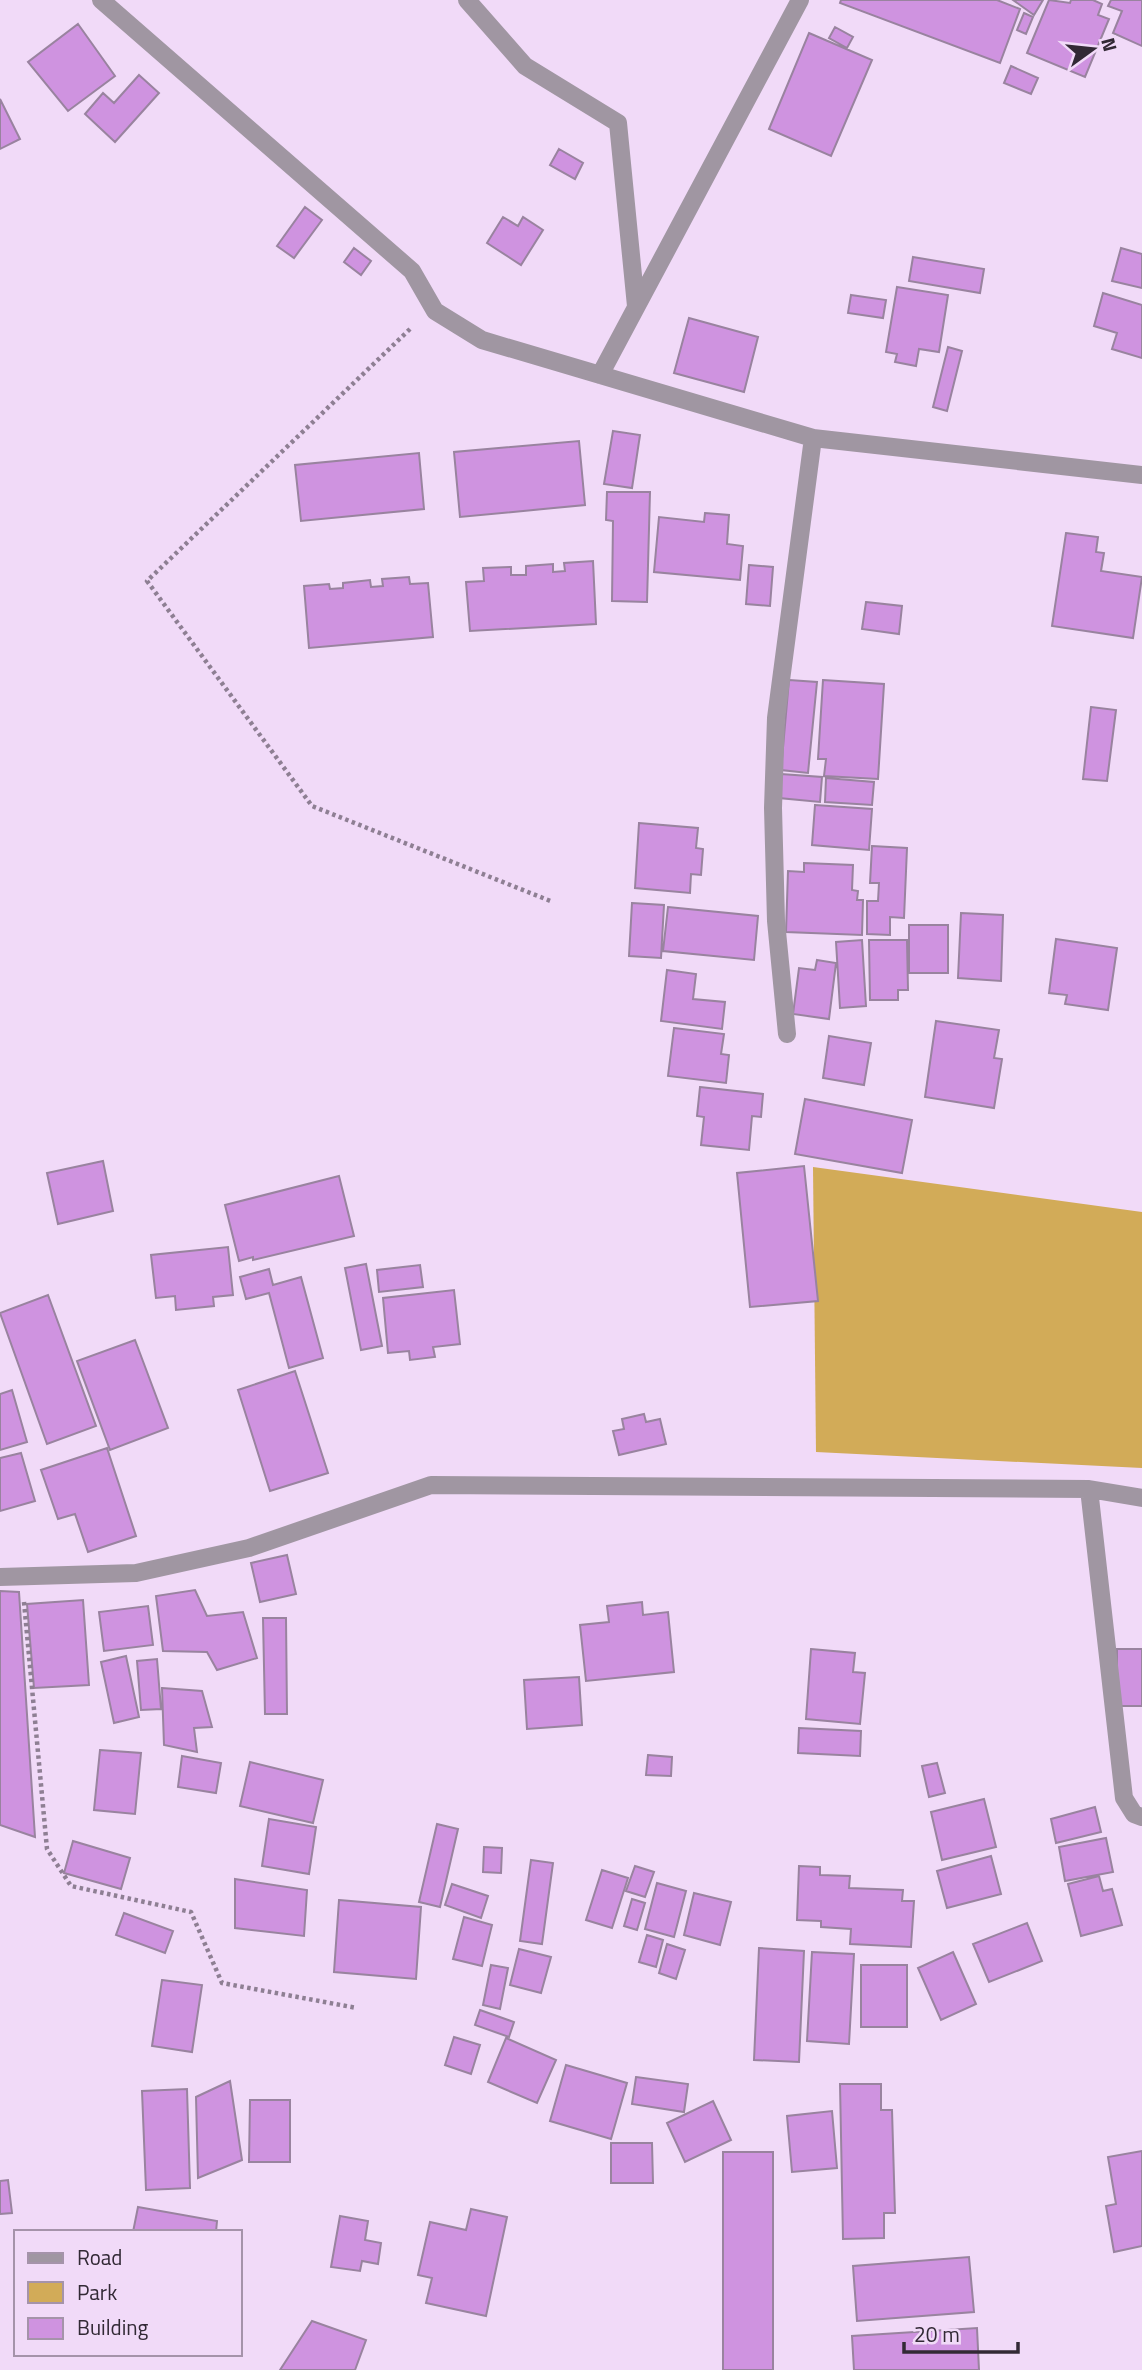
<svg xmlns="http://www.w3.org/2000/svg" width="1142" height="2370" font-family="'Titillium Web',sans-serif">
  <style>
    .green { fill: #d2ab58 }
    .building { fill: #cf93e0; stroke: #99839f; stroke-width: 2 }
    .lines { fill: none; stroke-linecap: round; stroke-linejoin: round }
    .path { stroke: #8e7f93; stroke-width: 4.5; stroke-dasharray: 3.5 3.5; stroke-linecap: butt }
    .minor { stroke: #a096a2; stroke-width: 18 }
  </style>
  <rect width="100%" height="100%" fill="#f1daf8"/>
  <path class="green" d="M813,1167l329,45v256l-326,-16z"/>
  <path class="building" d="M841,0h156l23,9 -20,54 -160,-60z
    M1013,0h30l-9,15z
    M1049,0l21,3 1,-3h22l9,4 -4,11 11,4 -24,58 -58,-24z
    M1111,0h31v46l-29,-13 9,-22 -14,-5z
    M1024,13l9,4 -7,17 -9,-4z
    M78,24l37,52 -47,35 -40,-49z
    M835,27l18,10 -6,11 -18,-10z
    M809,33l63,27 -41,96 -62,-27z
    M1011,66l27,12 -7,16 -27,-11z
    M139,75l20,18 -44,49 -30,-28 18,-21 11,10z
    M0,99l20,40 -20,10z
    M559,149l24,14 -8,16 -25,-14z
    M305,207l17,13 -28,38 -17,-12z
    M503,217l15,9 5,-9 20,13 -22,35 -34,-22z
    M354,248l17,13 -10,14 -17,-13z
    M1121,248l21,6v34l-30,-7z
    M913,257l71,12 -4,24 -71,-12z
    M897,287l51,8 -9,57 -20,-3 -3,17 -21,-4 2,-8 -11,-2z
    M1103,293l39,12v53l-30,-9 5,-16 -23,-7z
    M851,295l35,5 -3,18 -35,-5z
    M689,318l69,19 -14,55 -70,-19z
    M948,347l14,4 -15,60 -14,-4z
    M613,431l27,4 -8,53 -28,-4z
    M579,441l6,64 -125,12 -6,-65z
    M419,453l5,56 -123,12 -6,-56z
    M607,492h43l-3,110 -35,-1 1,-80 -7,-1z
    M705,513l24,2 -2,29 16,2 -3,34 -86,-8 5,-55 45,5z
    M1066,533l32,4 -2,15 8,1 -3,18 41,6 -9,61 -81,-12z
    M593,561l3,63 -126,7 -4,-49 18,-1 -1,-13 28,-1v8h15v-9l27,-2v8l12,-1 -1,-8z
    M749,565l24,2 -3,39 -24,-2z
    M409,577l1,7 18,-1 5,54 -124,11 -5,-62 25,-2 1,5 13,-1v-5l27,-3 1,7 12,-1 -1,-7z
    M866,602l36,4 -3,28 -37,-5z
    M789,680l28,2 -9,91 -27,-3z
    M823,680l61,4 -6,95 -54,-3 2,-17h-8z
    M1091,707l25,3 -9,71 -24,-2z
    M781,774l41,3 -2,25 -41,-4z
    M826,778l48,4 -2,23 -47,-3z
    M815,805l57,4 -3,41 -57,-5z
    M639,823l59,5 -2,20 7,1 -2,26 -10,-1 -1,19 -55,-5z
    M872,846l35,2 -3,70 -14,-1v18l-23,-1v-33h11l1,-18h-9z
    M804,863l49,2 -1,25 6,1 -1,9h6l-1,35 -76,-3 2,-61 16,1z
    M632,903l32,2 -3,53 -32,-2z
    M668,907l90,9 -4,44 -91,-9z
    M961,913l42,2 -2,66 -43,-3z
    M909,925h39v48h-39z
    M1056,939l61,9 -9,62 -43,-6 2,-9 -18,-2z
    M862,940l4,66 -26,2 -4,-66z
    M869,940h38l1,50h-10v10h-28z
    M817,960l19,3 -7,56 -36,-5 6,-46 16,2z
    M667,970l29,4 -3,25 32,3 -3,27 -61,-8z
    M936,1021l63,9 -5,28 8,1 -8,49 -69,-11z
    M674,1028l50,6 -3,20 8,1 -3,28 -58,-7z
    M829,1036l42,7 -7,42 -41,-7z
    M700,1087l63,7 -2,23 -9,-1 -3,34 -48,-5 3,-28 -7,-1z
    M805,1099l107,21 -10,53 -107,-19z
    M103,1161l10,50 -55,13 -11,-51z
    M804,1166l14,135 -68,6 -13,-134z
    M339,1176l15,60 -101,24v-3l-14,4 -14,-56z
    M228,1247l5,48 -20,2 1,9 -38,4 -1,-14 -19,2 -5,-43z
    M366,1264l16,82 -21,4 -16,-82z
    M420,1265l3,22 -44,5 -2,-22z
    M269,1269l4,16 28,-8 22,81 -34,10 -20,-75 -23,6 -6,-22z
    M454,1290l6,54 -27,3 2,10 -25,3 -1,-9 -21,2 -5,-55z
    M48,1295l48,131 -49,18 -47,-131z
    M135,1340l33,88 -58,22 -33,-89z
    M295,1371l33,102 -58,18 -32,-101z
    M12,1390l15,52 -27,8v-56z
    M644,1414l2,8 14,-3 6,25 -47,11 -6,-24 11,-2 -2,-10z
    M107,1448l29,88 -48,16 -13,-38 -17,5 -17,-49z
    M21,1453l14,48 -35,10v-53z
    M287,1555l9,39 -36,8 -9,-39z
    M195,1590l12,26 36,-4 14,46 -40,12 -10,-18 -44,-1 -7,-55z
    M0,1591l19,1 16,245 -35,-12z
    M83,1600l6,85 -55,3 -7,-84z
    M642,1602l1,13 25,-3 6,60 -88,9 -6,-56 29,-3 -2,-16z
    M148,1606l5,39 -49,6 -5,-39z
    M263,1618h23l1,96h-22z
    M811,1649l44,4 -2,19 12,1 -5,51 -54,-5z
    M1117,1649h25v57h-25z
    M126,1656l13,61 -25,6 -13,-61z
    M157,1659l4,50 -20,1 -4,-49z
    M579,1677l3,48 -55,4 -3,-49z
    M162,1688l40,3 10,36 -18,1 3,24 -33,-7z
    M799,1728l62,3 -1,25 -62,-3z
    M100,1750l41,3 -6,61 -41,-4z
    M648,1755l24,2 -1,19 -25,-1z
    M182,1756l39,7 -5,30 -38,-6z
    M250,1762l73,18 -10,43 -73,-17z
    M937,1763l8,30 -16,4 -7,-31z
    M984,1799l12,48 -54,13 -11,-48z
    M1095,1807l6,25 -45,11 -5,-24z
    M269,1819l47,8 -7,47 -47,-8z
    M437,1824l21,5 -18,78 -21,-5z
    M1106,1838l7,34 -48,9 -6,-34z
    M73,1841l57,17 -9,31 -57,-16z
    M484,1847l18,1 -1,25 -18,-1z
    M991,1856l10,38 -54,14 -10,-37z
    M531,1860l22,3 -11,81 -22,-3z
    M635,1866l19,6 -9,25 -19,-6z
    M799,1866l21,1v8l30,1 -1,12 54,2 -1,11h12l-3,46 -61,-3 1,-15 -30,-2v-6l-24,-1z
    M602,1870l26,8 -16,50 -26,-8z
    M1099,1876l4,15 9,-2 10,36 -41,11 -13,-52z
    M235,1879l72,11 -3,46 -69,-8z
    M657,1883l29,8 -12,46 -29,-8z
    M452,1884l36,12 -7,22 -36,-13z
    M694,1893l37,9 -11,43 -36,-10z
    M632,1899l13,4 -8,27 -13,-4z
    M339,1900l82,7 -5,72 -82,-7z
    M124,1913l49,18 -8,22 -49,-18z
    M464,1917l28,8 -10,41 -29,-7z
    M1027,1923l15,38 -53,21 -16,-38z
    M647,1935l16,5 -7,27 -17,-5z
    M667,1944l18,6 -9,29 -17,-6z
    M759,1948l45,3 -5,111 -45,-2z
    M519,1949l32,8 -10,36 -31,-8z
    M812,1952l42,2 -5,90 -42,-3z
    M953,1952l23,52 -35,16 -23,-52z
    M491,1965l17,3 -8,41 -17,-4z
    M861,1965h46v62h-46z
    M162,1980l40,5 -10,67 -40,-6z
    M480,2010l34,12 -5,15 -34,-12z
    M454,2037l26,8 -9,29 -26,-9z
    M506,2038l50,22 -19,43 -49,-21z
    M566,2065l61,18 -16,56 -61,-18z
    M636,2077l52,7 -4,28 -52,-8z
    M230,2081l12,79 -44,18 -2,-81z
    M840,2084h41v26h11l3,103h-11v25l-41,1z
    M187,2089l3,99 -44,2 -4,-99z
    M250,2100h40v62h-41z
    M713,2101l18,39 -46,22 -18,-39z
    M832,2111l5,57 -45,4 -5,-56z
    M611,2143h41l1,40h-42z
    M1142,2151v95l-28,6 -8,-46 10,-2 -8,-47z
    M723,2152h50v218h-50z
    M8,2180l4,33 -12,1v-33z
    M138,2207l79,14 -1,11h-83z
    M471,2209l36,8 -21,99 -60,-13 6,-25 -14,-3 12,-53 36,8z
    M340,2216l28,5 -3,19 16,3 -3,21 -16,-3 -2,10 -29,-4z
    M969,2257l5,55 -117,9 -4,-55z
    M312,2321l54,19 -11,30h-75z
    M977,2328l2,42h-125l-2,-34z"/>
  <g class="lines">
    <path class="path" d="M410,329l-263,252 165,225 241,96
      M24,1602l23,247 24,37 120,26 31,71 135,25"/>
    <path class="minor" d="M101,0l311,271 23,40 47,29 331,98 329,37
      M467,0l58,66 93,57 18,183
      M600,375l200,-375
      M787,1034l-11,-113 -3,-113 3,-90 37,-280
      M1089,1489l35,309 10,16 8,3
      M0,1577l136,-4 113,-25 182,-63 658,4 53,9"/>
  </g>
  <rect x="14" y="2230" width="228" height="126" fill="#f1daf8" stroke="#a593aa" stroke-width="2"/>
  <rect x="28" y="2253" width="35" height="10" fill="#a096a2" stroke="#a593aa" stroke-width="2"/>
  <text x="77" y="2265" font-size="21" fill="#322935">Road</text>
  <rect x="28" y="2282" width="35" height="21" fill="#d2ab58" stroke="#a593aa" stroke-width="2"/>
  <text x="77" y="2300" font-size="21" fill="#322935">Park</text>
  <rect x="28" y="2318" width="35" height="21" fill="#cf93e0" stroke="#a593aa" stroke-width="2"/>
  <text x="77" y="2335" font-size="21" fill="#322935">Building</text>
  <g transform="translate(1093 49) rotate(75)" stroke="#f1daf8" stroke-width="5" paint-order="stroke">
  <path d="M0-5L12 26L0 18L-12 26Z" fill="#322935"/>
  <text y="-10" font-size="19" font-weight="bold" text-anchor="middle" fill="#322935">N</text>
  </g>
  <path d="M904 2342v10h114v-10" fill="none" stroke="#322935" stroke-width="3.5"/>
  <text x="914" y="2342" font-size="21" fill="#322935" stroke="#f1daf8" stroke-width="5" paint-order="stroke">20 m</text>
</svg>
